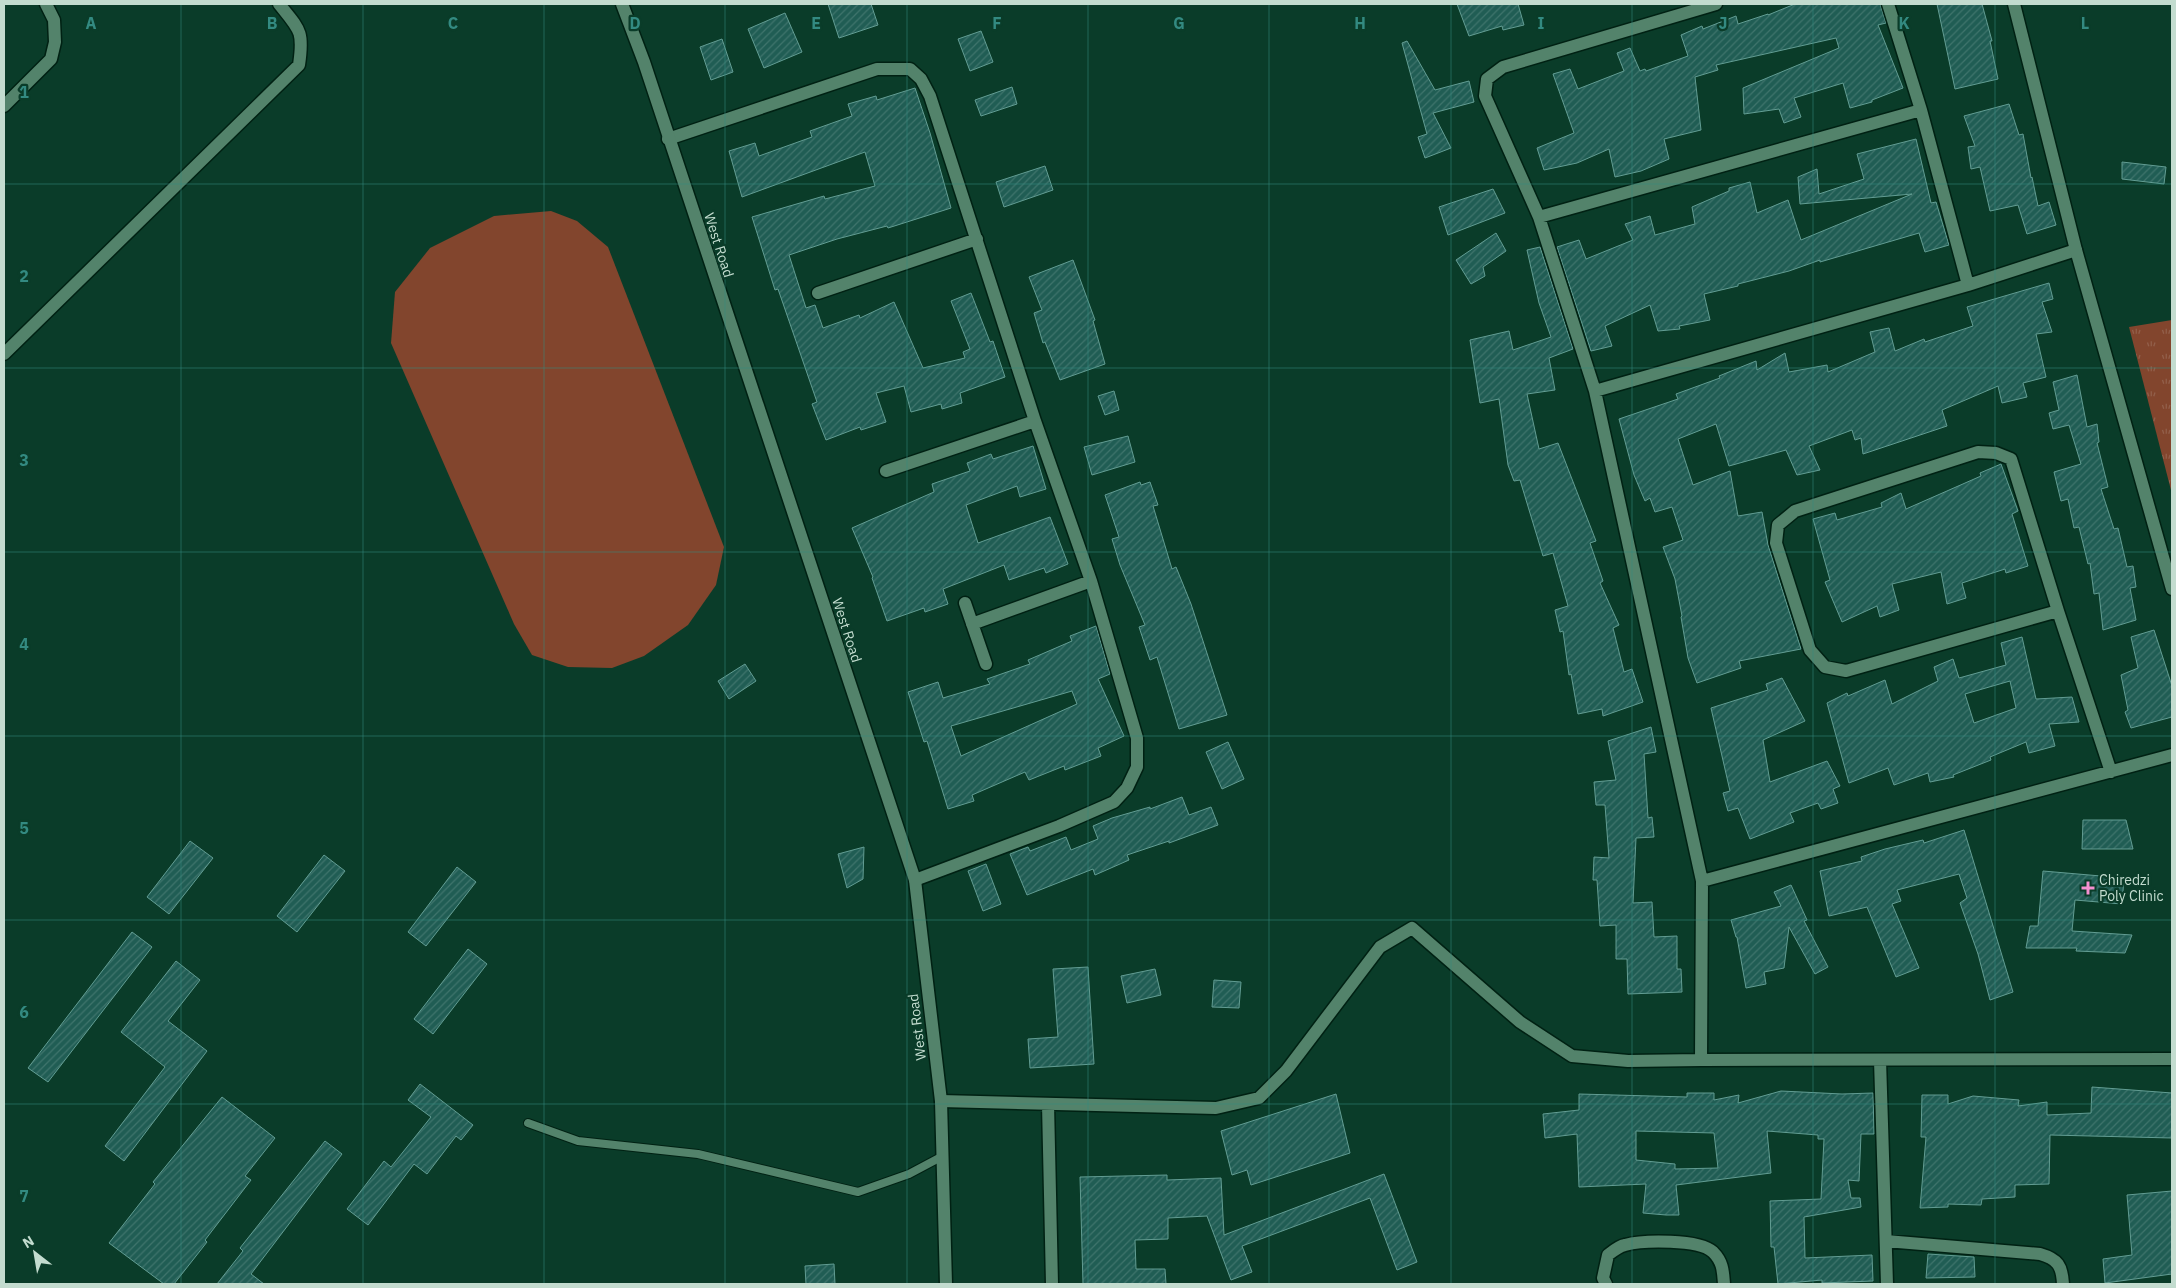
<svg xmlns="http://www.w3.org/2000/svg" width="2176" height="1288" font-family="'IBM Plex Sans',sans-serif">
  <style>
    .grass { fill: url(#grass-tufts) }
    .pitch { fill: #82452d }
    .building { fill: url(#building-hatch); stroke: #629d93; fill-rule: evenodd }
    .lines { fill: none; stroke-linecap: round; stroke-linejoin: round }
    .service-casing { stroke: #002113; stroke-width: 10 }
    .minor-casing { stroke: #002113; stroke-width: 15 }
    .tertiary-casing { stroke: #002113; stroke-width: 15 }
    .service { stroke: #53836b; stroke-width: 8 }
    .minor { stroke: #53836b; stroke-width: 12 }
    .tertiary { stroke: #53836b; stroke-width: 12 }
    .grid { fill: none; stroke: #338a81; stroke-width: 1; stroke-opacity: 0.55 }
    .poi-dot { fill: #f590d1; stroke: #0a3c29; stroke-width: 2 }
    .labels { text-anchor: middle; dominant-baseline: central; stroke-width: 4.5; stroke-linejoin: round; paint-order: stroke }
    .street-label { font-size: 14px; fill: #c3dccf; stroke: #0a3c29 }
    .poi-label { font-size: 14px; fill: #c3dccf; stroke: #0a3c29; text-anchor: start }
    .grid-label { font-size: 16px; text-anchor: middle; font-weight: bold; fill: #338a81; stroke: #0a3c29; stroke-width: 4.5; stroke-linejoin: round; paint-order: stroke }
  </style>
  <defs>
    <pattern id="grass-tufts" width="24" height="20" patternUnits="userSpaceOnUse" patternTransform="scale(1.25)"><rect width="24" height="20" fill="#82452d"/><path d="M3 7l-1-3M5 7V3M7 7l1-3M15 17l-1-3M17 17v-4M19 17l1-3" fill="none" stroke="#925f4a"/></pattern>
    <pattern id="building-hatch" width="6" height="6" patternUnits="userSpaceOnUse" patternTransform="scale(1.25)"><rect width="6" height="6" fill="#205d54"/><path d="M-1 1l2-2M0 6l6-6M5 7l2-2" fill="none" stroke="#3f746c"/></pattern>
  </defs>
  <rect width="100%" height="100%" fill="#0a3c29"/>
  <path class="grass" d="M2172,320v174l-43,-167z"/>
  <path class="pitch" d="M551,211l26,10 31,26 116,300 -8,38 -28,40 -44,31 -32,12 -44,-1 -36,-12 -18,-31 -123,-281 4,-51 35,-44 64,-32z"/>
  <path class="building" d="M828,4h43l7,21 -39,13z
    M1457,4h61l6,21 -21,5 -1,-4 -33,10z
    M1795,4h85l6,19 -8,2 25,63 -31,12v2l-22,6 -7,-25 -49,15 7,19 -17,6 -5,-14 -35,5 -1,-26 96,-40 -3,-10 -120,27 2,5 -23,7 6,53 -37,9 5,20 -28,12 -26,6 -6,-28 -32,14 -33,7 -7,-22 37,-15 -21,-59 17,-5 8,20 46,-18 -7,-18 13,-5 10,23 5,-2 1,2 42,-15 -7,-21 21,-9 1,3 33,-13 2,8 30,-10v1z
    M1937,4h45l10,37h-2l8,38 -43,10z
    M785,13l17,39 -38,16 -16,-39z
    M981,31l12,31 -23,9 -12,-32z
    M722,39l11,33 -22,8 -11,-33z
    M1407,41l28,49 34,-9 5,21 -41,11 18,35 -26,10 -7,-21 9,-3 -25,-91z
    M1012,87l5,17 -36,12 -6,-16z
    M915,88l15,45 21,75 -63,20 -1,-2 -50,13 -48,16 17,53 9,-3 8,23 36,-13 1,3 34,-16 29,66 42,-10 -2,-6 7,-3 -19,-48 20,-8 19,49 3,-1 12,36 -45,16 2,10 -20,6 -1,-5 -30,8 -7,-26 -28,7 10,29 -25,8 -1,-3 -34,13 -14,-36 5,-2 -39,-113 -3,1 -23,-73 72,-21 1,3 50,-13 -10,-34 -123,45 -13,-46 26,-8 4,13 53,-19 -2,-6 42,-15 -4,-12 28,-8 1,4z
    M2009,104l10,31 4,-1 8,44 1,-1 6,29 11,-4 7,23 -29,9 -9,-29 -28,6 -10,-44 -9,2 -3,-22 7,-1 -11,-30z
    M1916,139l15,64 5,-1 13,43 -24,7 -6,-19 -99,29v-2l-31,11 -51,13v2l-34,8 6,26 -31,6 1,3 -22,2 -8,-26 -45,21 7,20 -21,5 -34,-104 22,-7 7,19 47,-19 -8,-16 25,-8 5,19 40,-11 -3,-17 37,-16v-3l21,-6 7,31 31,-13 13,40 111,-46 -112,10 -2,-27 19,-8 2,25 45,-15 -7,-25z
    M2122,162l44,5 -2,17 -42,-5z
    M1045,166l8,24 -49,17 -8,-25z
    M1493,189l12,24 -57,22 -9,-28z
    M1496,233l10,18 -23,16 2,9 -14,8 -15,-24z
    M1540,247l33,102 -24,9 6,32 -28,4 12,55 19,-6 38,98 -6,2 13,38 -3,2 19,42 -6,3 11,44 8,-3 11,33 -40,14 -1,-7 -24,5 -7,-40 -2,1 -6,-44 -3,1 -5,-22 13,-4 -15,-53 -10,3 -23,-76 -6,1 -6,-16 -9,-66 -19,4 -10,-63 39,-9 4,19 38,-13 -12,-34 -12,-53z
    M1073,260l22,60 -2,1 12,43 -45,16 -15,-38 -2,1 -9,-30 8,-3 -13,-33z
    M2049,283l4,16 -11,3 10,30 -16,2 10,43 -23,6 4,14 -25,6 -4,-17 -56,24 5,16 -84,28 -2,-16 -6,2 -3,-10 -43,16 11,24 -23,5 -11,-25 -57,16 -13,-42 -38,15 15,46 37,-14 8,45 24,-4 6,33 33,104 -62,12 2,7 -44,15 -9,-25 -7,-41 1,-1 -7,-37 -12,-32 20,-7 -11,-33 -17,5 -5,-14 -5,3 -11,-26 -15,-56 59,-20 -2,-5 44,-16 -1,-2 37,-15 1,9 28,-17 4,19 38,-7 1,7 47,-20 -5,-20 19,-4 6,23 29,-12 1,3 48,-16 -6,-19z
    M2077,375l10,52 10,-3 2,18 -2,1 11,44 -7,2 13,40 4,-1 9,39 6,-1 3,21 -6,1 6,32 -33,10 -4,-37 -5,1 -4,-31 -2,1 -9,-37 -5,1 -6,-29 -7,2 -7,-29 27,-8 -12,-39 -16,4 -4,-16 10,-3 -6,-28z
    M1114,391l5,19 -14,5 -7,-19z
    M1128,436l7,26 -43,13 -8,-28z
    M1033,446l13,43 -26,8 -3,-11 -51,19 12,38 72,-26 18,47 -22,9 -2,-5 -35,12 -5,-15 -61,24 5,15 -23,8 -1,-4 -37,13 -15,-43 1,-1 -21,-49 82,-36 -2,-8 38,-13 -3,-8 24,-9 2,5z
    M2001,464l17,47 -6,3 16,52 -22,7 -1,-4 -43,14 4,15 -19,6 -6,-32 -49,12 7,26 -19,7 -3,-11 -35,16 -17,-40 5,-2 -17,-61 22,-6 2,7 45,-13 -1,-4 20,-10 5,16 75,-33 -1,-3z
    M1140,482l1,3 9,-3 8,23 -5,1 19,63 4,-2 15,37 36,111 -48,14 -22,-72 -7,3 -11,-33 6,-2 -25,-60 -8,-26 7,-2 -14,-42z
    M1096,626l14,48 -12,5 26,57 -26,12 3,8 -36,14 -1,-4 -35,14 -4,-8 -53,23 2,6 -26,8 -21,-68 -3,1 -16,-50 30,-10 5,16 47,-14 -3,-5 43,-15 -2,-4 44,-19 -2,-5zM1072,691l5,13 -116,52 -10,-30z
    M2154,630l18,56v31l-41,11 -6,-16 3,-2 -7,-35 17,-7 -7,-31z
    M2022,637l14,62 36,-2 7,25 -30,2 6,22 -26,7 -3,-11 -36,15 1,3 -38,15 1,2 -24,5 -2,-9 -34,12 -6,-17 -39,15 -22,-80 20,-10 1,3 37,-16 7,24 46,-23 -4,-14 19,-8 6,19 47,-13 -5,-22zM2010,681l6,27 -42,15 -9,-29z
    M745,664l11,17 -27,18 -11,-18z
    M1782,678l23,43 -42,19 7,42 57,-21 13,25 -7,3 5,14 -17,6 -3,-6 -28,10 4,9 -44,17 -12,-31 -10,3 -5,-18 7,-2 -19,-83 57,-18 -2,-6z
    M1651,727l5,25 -12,2 4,64 4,-1 2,20 -18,1 -3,65 19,-1 2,35 23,-1v33h4l1,23 -54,2 -1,-35h-11v-34l-16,1 -3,-46h-4l1,-23 15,1 -4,-53h-9l-2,-23 22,-2 -8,-39z
    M1228,742l16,37 -22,10 -16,-37z
    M1182,797l7,18 22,-8 7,18 -49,18v-2l-42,14 2,5 -34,15 -2,-6 -66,26 -17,-41 18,-7 2,4 36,-14 5,13 27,-11 -5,-13 19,-8 38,-11v2z
    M2083,820h43l7,29h-51z
    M1964,830l49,162 -23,8 -12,-46 -18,-51 7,-5 -8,-24 -62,16 4,11 -9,3 27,64 -23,9 -29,-70 -38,9 -9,-45 42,-10 -1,-4 24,-8 38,-9 1,3z
    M190,841l23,17 -44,56 -22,-17z
    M864,847l-1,32 -16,9 -9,-34z
    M324,855l21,16 -48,61 -20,-16z
    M986,864l15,40 -18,7 -15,-40z
    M457,867l19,15 -50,64 -18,-14z
    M2043,871l81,7 -2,26 -47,-4 -3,31 60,4 -7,18 -49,-2 1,-3h-51l4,-22h8z
    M1791,885l16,35 -3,1 24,46 -13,7 -26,-47 -5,41 -20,4 2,12 -20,4 -9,-51h-1l-5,-17 50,-14 -7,-14z
    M132,932l20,15 -104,135 -20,-14z
    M468,949l19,15 -54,70 -19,-15z
    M176,961l24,19 -32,41 39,30 -83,110 -19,-15 60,-79 -44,-35z
    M1088,967l6,97 -64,4 -2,-29 30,-2 -5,-68z
    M1155,969l6,26 -34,8 -6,-27z
    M1214,980l27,2 -2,26 -27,-1z
    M420,1084l53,41 -12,15 -5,-4 -29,38 -13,-10 -46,61 -21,-16 37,-48 7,6 40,-50 -23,-17z
    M2092,1087l80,6v45l-122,-3 -1,49 -34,1v12l-33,2 -1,6 -33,-1v3l-28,1 6,-71h-5l1,-42h26v9l25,-8 46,4 -1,6 29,-4v13l44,-2z
    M1781,1091l61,3 31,-1 1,41h-13l-2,47 -11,-1 3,18h9l1,9 -57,10 1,41 67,-3 1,26 -51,2v-3l-44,4 -4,-37h-3l-1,-46 51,-2 3,-60h-6v-4l-51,-4 4,42 -95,12 3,30h-13l-23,-2 3,-29 -67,3 -2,-53 -32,4 -2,-24 36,-4v-16l108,3v-4h27v7l25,-5 -1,8zM1636,1131l78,2 4,35 -43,1v-5l-39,-4z
    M1336,1094l14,59 -99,32 -4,-15 -15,5 -11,-44z
    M222,1097l53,41 -30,38 6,4 -46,60 2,2 -33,42h-10l-55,-41 46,-59 -2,-2z
    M325,1141l17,13 -91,120 13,10h-47l26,-33 -3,-3z
    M1384,1174l33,88 -20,8 -27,-72 -128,48 10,26 -21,8 -24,-64 -39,2v21l-33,1 1,29h29l1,15h-83l-3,-107 87,-2v5l54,-2 3,57z
    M2172,1191v83l-67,9 -2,-24 29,-4 -5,-60z
    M1928,1254l46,3 1,20 -49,1z
    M834,1264l1,20h-29l-1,-18z"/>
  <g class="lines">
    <g class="service-casing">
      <path id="service" d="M528,1123l50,18 120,13 160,38 51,-18 32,-17"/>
    </g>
    <g class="minor-casing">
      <path id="minor" d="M1716,4l-213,63 -16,12 -2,17 54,121 56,174 107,490 -1,179 471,-1
        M1888,4l33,106 47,175
        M4,106l47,-47 4,-17 -1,-22 -8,-16
        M668,139l209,-70h33l11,10 9,17 105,325 56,160 46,157v29l-10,21 -13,14 -55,24 -144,54
        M1539,217l382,-107
        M818,293l159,-54
        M4,354l295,-289c5,-34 1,-35 -20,-61
        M1595,391l373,-106 108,-35
        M886,471l149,-50
        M965,603l21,61
        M2058,611l-212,60 -21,-4 -15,-17 -34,-107 2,-18 17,-14 183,-59 18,1 15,6 47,152 53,161
        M972,624l119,-43
        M1702,881l470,-126
        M1880,1060l7,224
        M941,1101l275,7 43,-10 27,-27 94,-124 32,-19 108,94 52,34 56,5 73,-1
        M1048,1104l4,180
        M1886,1241l154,13c18,5 22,12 23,30
        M1606,1284l-3,-6 5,-23c5,-4 11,-9 17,-10 18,-5 74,-6 88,7 10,10 10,19 11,32"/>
    </g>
    <g class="tertiary-casing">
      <path id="tertiary" d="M622,4l22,58 271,818 26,221 5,183
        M2014,4l62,246 96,339"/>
    </g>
    <use href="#service" class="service"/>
    <use href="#minor" class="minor"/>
    <use href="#tertiary" class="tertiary"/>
  </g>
  <path class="grid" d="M181,4v1280M363,4v1280M544,4v1280M725,4v1280M907,4v1280M1088,4v1280M1269,4v1280M1451,4v1280M1632,4v1280M1813,4v1280M1995,4v1280M4,184h2168M4,368h2168M4,552h2168M4,736h2168M4,920h2168M4,1104h2168"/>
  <path class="poi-dot" d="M2085.5 880.5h5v5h5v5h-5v5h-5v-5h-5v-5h5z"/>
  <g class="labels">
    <g class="street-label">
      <text transform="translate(719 245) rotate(72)">West Road</text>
      <text transform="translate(847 630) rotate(72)">West Road</text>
      <text transform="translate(917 1027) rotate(-97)">West Road</text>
    </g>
    <g class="poi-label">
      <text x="2099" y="880">Chiredzi<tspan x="2099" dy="16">Poly Clinic</tspan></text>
    </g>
  </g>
  <g class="grid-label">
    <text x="91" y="29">A</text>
    <text x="272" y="29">B</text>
    <text x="453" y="29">C</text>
    <text x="635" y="29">D</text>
    <text x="816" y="29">E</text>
    <text x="997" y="29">F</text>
    <text x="1179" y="29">G</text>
    <text x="1360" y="29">H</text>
    <text x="1541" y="29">I</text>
    <text x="1723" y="29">J</text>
    <text x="1904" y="29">K</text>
    <text x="2085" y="29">L</text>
    <text x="24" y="98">1</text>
    <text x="24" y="282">2</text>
    <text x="24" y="466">3</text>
    <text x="24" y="650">4</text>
    <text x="24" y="834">5</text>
    <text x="24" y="1018">6</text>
    <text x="24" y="1202">7</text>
  </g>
  <rect width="2176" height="1288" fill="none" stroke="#c3dccf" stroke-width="10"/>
  <g transform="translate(35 1253) rotate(329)" stroke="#0a3c29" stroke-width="4" paint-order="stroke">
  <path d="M0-4L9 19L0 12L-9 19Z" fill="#c3dccf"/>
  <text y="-8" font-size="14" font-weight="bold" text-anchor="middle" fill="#c3dccf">N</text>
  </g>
</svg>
